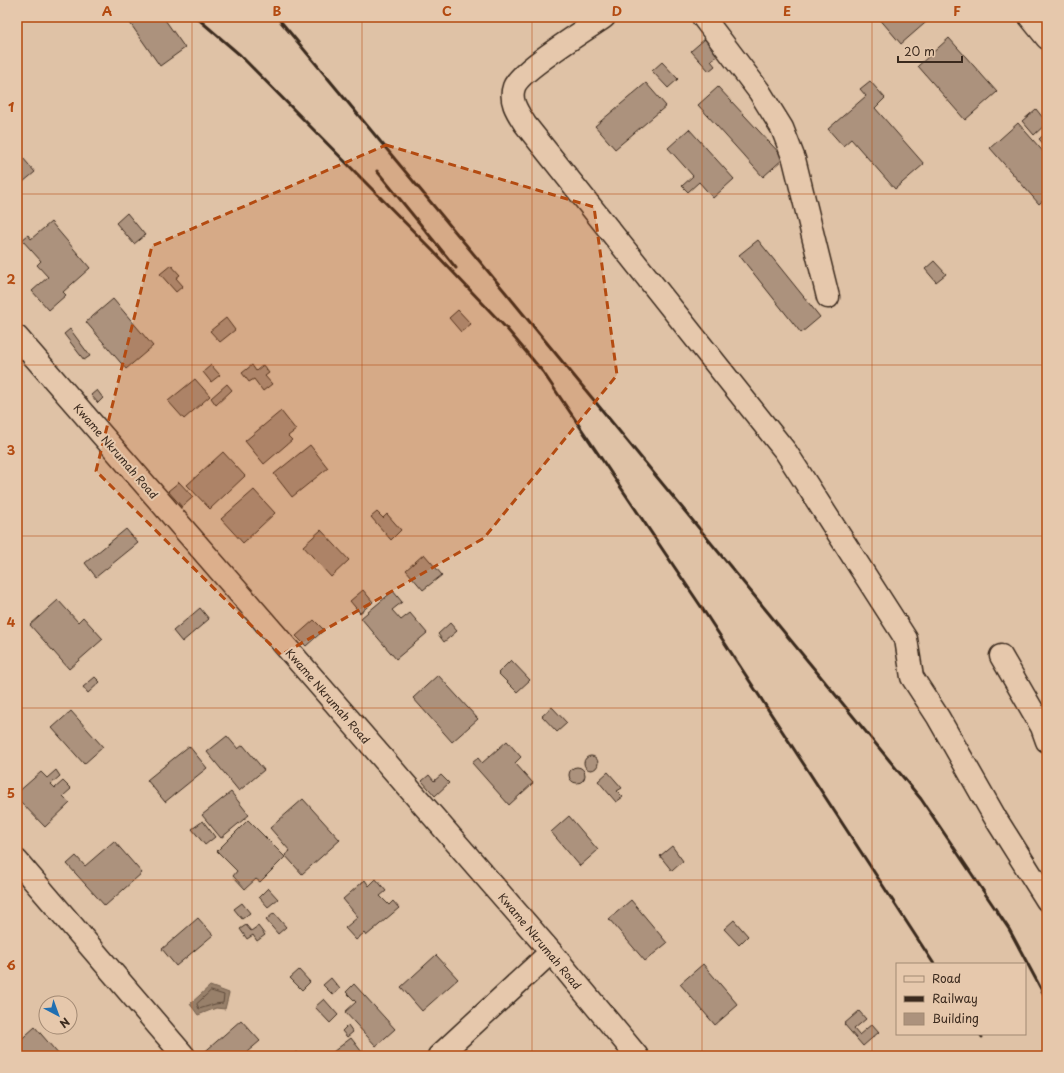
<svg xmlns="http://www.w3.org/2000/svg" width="1064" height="1073" font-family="'Playpen Sans',sans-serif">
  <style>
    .water { fill: #98806a; stroke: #735e4c }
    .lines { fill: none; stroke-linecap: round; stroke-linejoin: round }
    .shore { stroke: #604c3c; stroke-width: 1 }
    .building { fill: #ac927d; stroke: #3b2a1e }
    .minor-casing { stroke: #3b2a1e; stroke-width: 25 }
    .highway-casing { stroke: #3b2a1e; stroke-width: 25 }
    .minor { stroke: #e6c8ac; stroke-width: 22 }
    .highway { stroke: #e6c8ac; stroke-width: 22 }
    .rail { stroke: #3b2a1e; stroke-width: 3 }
    .marked { fill: #b44b11; fill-opacity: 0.2; stroke: #b44b11; stroke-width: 3; stroke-dasharray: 8 5; stroke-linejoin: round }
    .grid { fill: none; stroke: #b44b11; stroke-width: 1; stroke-opacity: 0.55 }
    .labels { text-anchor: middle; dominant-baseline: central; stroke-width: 4; stroke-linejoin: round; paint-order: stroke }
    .street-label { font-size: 11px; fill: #3b2a1e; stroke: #e6c8ac }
    .neatline { fill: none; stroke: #b44b11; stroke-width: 1.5 }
    .grid-label { font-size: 13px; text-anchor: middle; font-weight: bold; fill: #b44b11 }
  </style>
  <rect width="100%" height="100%" fill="#dfc2a6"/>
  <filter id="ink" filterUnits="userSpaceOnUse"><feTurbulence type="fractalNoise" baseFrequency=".025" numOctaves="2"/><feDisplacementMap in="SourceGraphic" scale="8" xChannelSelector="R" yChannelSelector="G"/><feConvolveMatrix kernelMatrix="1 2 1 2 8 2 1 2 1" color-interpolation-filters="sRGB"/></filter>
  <g filter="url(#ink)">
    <path class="water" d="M210,986l19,7 -4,16 -9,-1 -18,7 -8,-11z"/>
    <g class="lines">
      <path class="shore" d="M211,991l13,4 -1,8 -8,1 -16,5 -2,-5z"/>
    </g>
    <path class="building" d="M139,17h24l22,31 -25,18 -30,-43z
      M878,17h54l-31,27z
      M713,32l7,21 -9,8 4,5 -6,5 -18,-20z
      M949,38l48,54 -32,28 -47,-54z
      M662,62l16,17 -10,9 -16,-17z
      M870,81l15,17 -10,10 49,56 -29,25 -44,-50 -8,7 -15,-17 38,-33 -6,-7z
      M646,83l20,23 -51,43 -20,-23z
      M718,87l66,71 -21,19 -65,-72z
      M1036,109l11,14 -13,12 -12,-14z
      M1018,123l29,33v41l-8,7 -49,-56z
      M689,129l45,50 -21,19 -14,-16 -11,10 -6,-6 11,-10 -25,-28z
      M1047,132v16l-8,-9z
      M17,151l18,21 -18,15z
      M127,213l18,22 -11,9 -18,-21z
      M51,222l39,46 -27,24 3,3 -17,15 -17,-19 16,-14 -11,-12 4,-4 -19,-21 6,-5 3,4z
      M758,240l62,77 -19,16 -62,-78z
      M934,261l12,13 -10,8 -11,-13z
      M171,265l9,10 -4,3 7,8 -7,6 -16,-18z
      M113,299l40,47 -27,23 -40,-47z
      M458,310l13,14 -10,8 -12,-14z
      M226,318l9,12 -15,12 -10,-11z
      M70,329l20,27 -6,4 -20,-26z
      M211,365l9,10 -9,7 -8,-10z
      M252,365l4,6 7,-6 6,8 -4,3 7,8 -9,7 -9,-12 -5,3 -7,-9z
      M195,379l15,17 -26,23 -16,-18z
      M227,384l5,6 -16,15 -5,-7z
      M97,390l6,8 -5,5 -7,-8z
      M281,411l15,19 -8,6 4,4 -28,24 -19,-23z
      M310,445l18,23 -36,29 -18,-23z
      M223,452l22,24 -35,33 -23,-24z
      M179,482l14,15 -11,10 -14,-16z
      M254,490l21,23 -32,30 -22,-24z
      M377,512l6,6 4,-4 14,16 -10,10 -20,-23z
      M126,529l12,14 -42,34 -11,-14z
      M321,530l28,30 -18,17 -28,-31z
      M424,554l18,21 -19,15 -17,-20z
      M363,590l10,12 -13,11 -10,-12z
      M393,591l9,11 -10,8 9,10 9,-7 17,20 -31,26 -35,-41z
      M58,600l20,22 5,-5 20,22 -34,30 -39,-44z
      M200,608l9,11 -27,23 -9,-11z
      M314,620l10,10 -18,16 -10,-10z
      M450,623l7,8 -13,11 -6,-8z
      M511,660l19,20 -13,12 -19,-19z
      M438,675l40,44 -26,23 -39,-44z
      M95,677l5,5 -12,11 -5,-6z
      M552,707l15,16 -10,9 -15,-16z
      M71,711l32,36 -19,17 -32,-36z
      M227,736l11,13 5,-4 21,25 -25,21 -32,-39z
      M507,741l14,16 -6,6 18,20 -24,22 -37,-42 6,-5 4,5z
      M189,746l18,22 -42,34 -18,-22z
      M584 763a7 7 0 1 1 14 0a7 7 0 1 1-14 0Z
      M569 775a8 8 0 1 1 16 0a8 8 0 1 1-16 0Z
      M56,770l4,6 -9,8 4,4 8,-7 8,8 -8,7 7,7 -25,24 -28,-29v-5l24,-21 6,6z
      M608,772l14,16 -5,3 6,6 -7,5 -18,-21z
      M429,775l5,6 7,-6 8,8 -14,13 -13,-15z
      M231,792l18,23 -28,23 -19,-23z
      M303,799l37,41 -38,34 -17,-19 5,-4 -20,-23z
      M569,816l29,34 -18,16 -29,-34z
      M248,820l37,37 -25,25 -4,-3 -11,10 -12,-13 4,-5 -20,-20z
      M203,821l12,16 -10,8 -13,-16z
      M114,841l28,32 -37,33 -38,-42 9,-8 9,10z
      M672,846l11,15 -11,10 -12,-15z
      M376,879l10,12 -6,5 9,9 4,-4 6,7 -33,28 -2,-3 -8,7 -11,-12 13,-11 -15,-18 22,-19 4,6z
      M268,888l10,11 -10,8 -9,-10z
      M631,900l36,43 -22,18 -36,-42z
      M242,903l8,10 -8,6 -8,-10z
      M274,913l12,14 -8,7 -12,-14z
      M198,918l15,17 -37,31 -14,-17z
      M734,920l14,16 -9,9 -15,-16z
      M246,925l5,6 7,-5 7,9 -8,6 -4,-6 -6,4 -7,-10z
      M436,955l22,24 -36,32 -21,-24z
      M703,964l35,41 -23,20 -35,-41z
      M299,970l11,12 -8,8 -12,-12z
      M331,978l9,11 -7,6 -10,-10z
      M354,984l41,45 -19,17 -31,-34 11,-10 -10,-10z
      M324,999l14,16 -8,8 -15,-16z
      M859,1011l7,8 -12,10 5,6 13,-11 7,8 -16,14 -19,-22z
      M241,1020l19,21 -13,11 3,4h-50z
      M348,1025l5,7 -6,5 -5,-6z
      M35,1027l25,29h-43v-13z
      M351,1038l14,18h-29l-3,-4z
      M297,1052l3,4h-8z"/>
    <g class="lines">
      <g class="minor-casing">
        <path id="minor" d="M604,17c-18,13 -84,53 -90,70 -5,14 4,26 11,37l261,328 120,187 6,38 26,40 58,102 51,81
          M703,17l56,74 23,37 12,31 34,138
          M17,337l534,615 86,104
          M1001,656l41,71 5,14
          M17,861l167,195
          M439,1056l112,-104"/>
      </g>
      <g class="highway-casing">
        <path id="highway" d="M1030,17l17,21"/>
      </g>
      <use href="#minor" class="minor"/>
      <use href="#highway" class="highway"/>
      <path class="rail" d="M196,17l44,38 193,196 74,78 36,43 157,233 234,359
        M277,17l229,276 415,506 88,130 38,71
        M377,171l79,97
        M980,1034l2,3"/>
    </g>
  </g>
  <path class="marked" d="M386,145l208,62 23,168 -133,163 -203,117 -185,-184 56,-225z"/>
  <path class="grid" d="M192,17v1039M362,17v1039M532,17v1039M702,17v1039M872,17v1039M17,194h1030M17,365h1030M17,536h1030M17,708h1030M17,880h1030"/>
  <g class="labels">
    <g class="street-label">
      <text transform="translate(116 451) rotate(49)">Kwame Nkrumah Road</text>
      <text transform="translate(328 696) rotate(49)">Kwame Nkrumah Road</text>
      <text transform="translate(540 941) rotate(50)">Kwame Nkrumah Road</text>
    </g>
  </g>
  <rect width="1064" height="1073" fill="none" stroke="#e6c8ac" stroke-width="44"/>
  <rect x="896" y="963" width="130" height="72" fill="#e6c8ac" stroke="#a28973"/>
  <rect x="904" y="976" width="20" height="6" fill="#e6c8ac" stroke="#a28973"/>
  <text x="932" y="983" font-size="12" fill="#3b2a1e">Road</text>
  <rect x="904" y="996" width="20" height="6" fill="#3b2a1e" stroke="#a28973"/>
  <text x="932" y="1003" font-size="12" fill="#3b2a1e">Railway</text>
  <rect x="904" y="1013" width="20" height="12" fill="#ac927d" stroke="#a28973"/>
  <text x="932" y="1023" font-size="12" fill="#3b2a1e">Building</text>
  <g transform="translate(58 1015) rotate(139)"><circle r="19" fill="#e6c8ac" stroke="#a28973"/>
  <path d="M0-3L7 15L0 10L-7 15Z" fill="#1f6fb2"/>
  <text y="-6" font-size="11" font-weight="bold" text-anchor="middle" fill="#3b2a1e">N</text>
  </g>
  <path d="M898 56v6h64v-6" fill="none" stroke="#3b2a1e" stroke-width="2"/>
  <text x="904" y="56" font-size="12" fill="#3b2a1e" stroke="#e6c8ac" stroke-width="3" paint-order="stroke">20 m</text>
  <rect x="22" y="22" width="1020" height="1029" class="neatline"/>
  <g class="grid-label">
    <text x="107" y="16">A</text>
    <text x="277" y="16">B</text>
    <text x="447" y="16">C</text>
    <text x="617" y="16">D</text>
    <text x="787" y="16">E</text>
    <text x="957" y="16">F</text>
    <text x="11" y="112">1</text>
    <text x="11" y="284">2</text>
    <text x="11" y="455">3</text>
    <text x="11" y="627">4</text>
    <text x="11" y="798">5</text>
    <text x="11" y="970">6</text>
  </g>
</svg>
